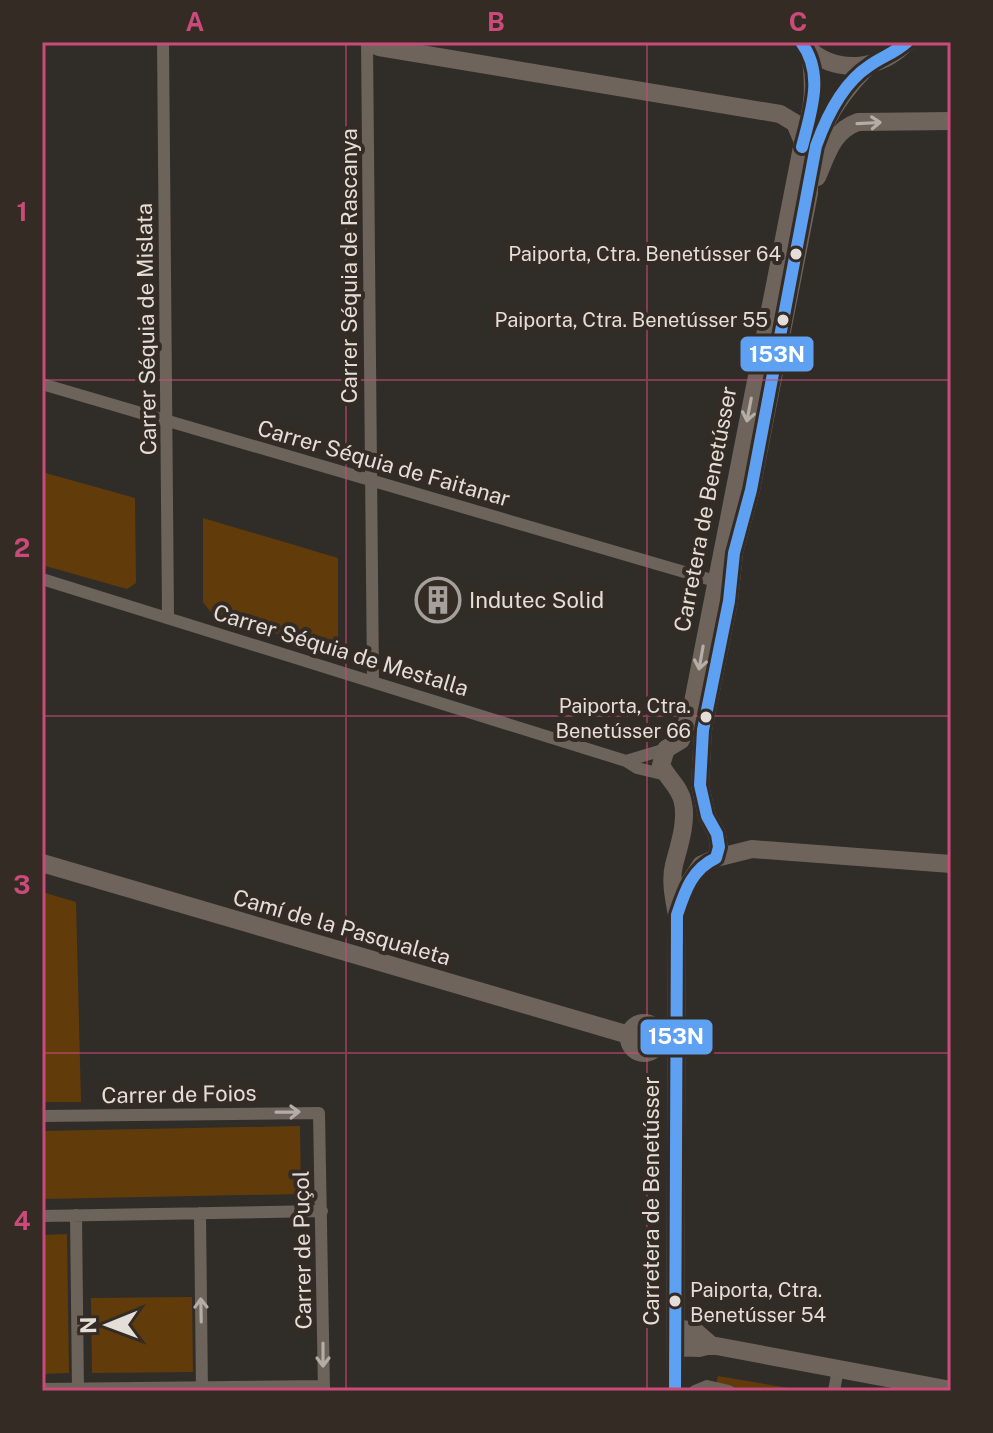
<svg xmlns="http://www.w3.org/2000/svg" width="993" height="1433" font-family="'Public Sans',sans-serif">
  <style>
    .green { fill: #613c0a }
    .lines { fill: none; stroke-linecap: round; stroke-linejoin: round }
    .street { stroke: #6c635a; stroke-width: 12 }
    .secondary { stroke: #6e645b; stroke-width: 18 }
    .bus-1-casing { stroke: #342c24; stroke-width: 18 }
    .bus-1 { stroke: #5ea1f2; stroke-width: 12 }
    .oneway { stroke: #b5ada7 }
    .oneway2 { stroke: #b4ada6 }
    .grid { fill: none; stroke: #ca4a7a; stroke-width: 2; stroke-opacity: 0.55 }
    .bus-dot { fill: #e4ded9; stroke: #342c24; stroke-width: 3 }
    .labels { text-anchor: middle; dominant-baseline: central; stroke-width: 8; stroke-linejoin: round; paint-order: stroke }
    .bus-label { font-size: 20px; fill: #e4ded9; stroke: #342c24; text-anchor: end }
    .street-label { font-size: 22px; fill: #e4ded9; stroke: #342c24 }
    .poi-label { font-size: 22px; fill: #e4ded9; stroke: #342c24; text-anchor: start }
    .line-badge { stroke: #342c24; stroke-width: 3 }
    .badge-label { font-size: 22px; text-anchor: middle; font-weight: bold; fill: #fff }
    .neatline { fill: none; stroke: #ca4a7a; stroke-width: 3 }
    .grid-label { font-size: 26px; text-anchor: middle; font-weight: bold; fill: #ca4a7a }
  </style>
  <rect width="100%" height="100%" fill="#302c28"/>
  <path class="green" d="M42,472l93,26 1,85 -9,6 -85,-24z
    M203,518l135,40v94l-125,-37 -10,-13z
    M42,892l34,10 5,200h-39z
    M300,1126l1,68 -259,5v-68z
    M67,1234l2,139 -27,1v-139z
    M192,1297l1,75 -101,1 -1,-75z
    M718,1376l88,15h-54l-36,-7z"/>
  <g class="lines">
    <path class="street" d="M163,42l5,574
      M367,42l6,639
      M42,384l673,197
      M42,579l584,182 11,7 29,7
      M626,761l40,-12
      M42,1116l277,-3 5,278
      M200,1213l2,178
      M76,1215l2,176
      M42,1216l280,-5
      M42,1389l282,-3
      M695,1391l12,-5 22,5
      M834,1391l4,-22"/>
    <path class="secondary" d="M369,42l10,5 401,67 15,9 8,19
      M806,47c30,28 73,24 101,-5
      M817,177c10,-22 15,-46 41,-55l93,-1
      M716,858l36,-9 199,15
      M42,863l587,172
      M677,912l9,-24 15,-23 15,-7 3,-11 -2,-13 -10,-18 -7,-31 3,-55 26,-129 5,-48 17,-63 58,-297c0,-52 24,-92 59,-127
      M629 1038a15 15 0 1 1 30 0a15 15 0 1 1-30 0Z
      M675,1328l20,3 16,14
      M675,1347l24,1 12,-3 240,45
      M675,1391l2,-476c-3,-16 -7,-34 -3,-50 5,-19 13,-43 9,-62 -2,-15 -16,-25 -22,-38l5,-16 15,-9 11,-33 111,-565c11,-37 12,-53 7,-91"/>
    <g class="bus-1-casing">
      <path id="bus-1" d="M801,42c24,32 10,69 1,105
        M675,1391l2,-476c8,-24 15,-46 39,-57l3,-11 -2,-13 -10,-18 -7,-31 3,-55 26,-129 5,-48 17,-63 65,-344c10,-28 27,-63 53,-80 12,-9 26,-13 38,-24"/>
    </g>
    <use href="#bus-1" class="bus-1"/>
  </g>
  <defs><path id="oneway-shaft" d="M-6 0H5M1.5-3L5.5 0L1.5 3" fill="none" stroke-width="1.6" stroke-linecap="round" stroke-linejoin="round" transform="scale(2)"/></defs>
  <g class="oneway">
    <use href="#oneway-shaft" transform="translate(869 123) rotate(-3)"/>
    <use href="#oneway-shaft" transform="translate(749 410) rotate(101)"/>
    <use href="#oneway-shaft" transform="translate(701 658) rotate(100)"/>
  </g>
  <g class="oneway2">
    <use href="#oneway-shaft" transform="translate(288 1112) rotate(-1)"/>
    <use href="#oneway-shaft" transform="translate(201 1310) rotate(-91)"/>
    <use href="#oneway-shaft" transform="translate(323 1355) rotate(90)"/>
  </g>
  <path class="grid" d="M346,42v1349M647,42v1349M42,380h909M42,716h909M42,1053h909"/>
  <defs>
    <g id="building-ring" transform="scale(2.3)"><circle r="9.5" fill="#342c24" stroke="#a5a09b" stroke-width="1.5"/><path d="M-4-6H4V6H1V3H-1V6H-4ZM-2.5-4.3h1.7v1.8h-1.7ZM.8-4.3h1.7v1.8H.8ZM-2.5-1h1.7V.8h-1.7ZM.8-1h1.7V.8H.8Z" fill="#a5a09b"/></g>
  </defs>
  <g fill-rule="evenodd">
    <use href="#building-ring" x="438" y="600"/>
  </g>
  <g class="bus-dot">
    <circle cx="796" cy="254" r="7"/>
    <circle cx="783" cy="320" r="7"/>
    <circle cx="706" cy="717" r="7"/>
    <circle cx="675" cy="1301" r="7"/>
  </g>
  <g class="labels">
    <g class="bus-label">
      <text x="781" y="254">Paiporta, Ctra. Benetússer 64</text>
      <text x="768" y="320">Paiporta, Ctra. Benetússer 55</text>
      <text x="691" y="706">Paiporta, Ctra.<tspan x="691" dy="25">Benetússer 66</tspan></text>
      <text x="690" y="1290" text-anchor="start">Paiporta, Ctra.<tspan x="690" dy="25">Benetússer 54</tspan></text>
    </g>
    <g class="street-label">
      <text transform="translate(349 266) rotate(-90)">Carrer Séquia de Rascanya</text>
      <text transform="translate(146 329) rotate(-91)">Carrer Séquia de Mislata</text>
      <text transform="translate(384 463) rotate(16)">Carrer Séquia de Faitanar</text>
      <text transform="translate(705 509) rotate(-79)">Carretera de Benetússer</text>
      <text transform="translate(341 650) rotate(17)">Carrer Séquia de Mestalla</text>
      <text transform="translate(342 927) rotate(16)">Camí de la Pasqualeta</text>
      <text transform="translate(179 1094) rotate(-1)">Carrer de Foios</text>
      <text transform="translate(651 1201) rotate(-90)">Carretera de Benetússer</text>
      <text transform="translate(302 1250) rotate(-91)">Carrer de Puçol</text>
    </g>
    <g class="poi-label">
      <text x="469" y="600">Indutec Solid</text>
    </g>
  </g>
  <g class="line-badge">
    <rect x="739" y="335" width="76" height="38" rx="8" fill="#5ea1f2"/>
    <rect x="639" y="1018" width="75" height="38" rx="8" fill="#5ea1f2"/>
  </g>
  <g class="badge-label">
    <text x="777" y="362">153N</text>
    <text x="676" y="1044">153N</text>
  </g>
  <rect width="993" height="1433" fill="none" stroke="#342c24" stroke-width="88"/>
  <g transform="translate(108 1325) rotate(269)" stroke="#342c24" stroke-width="6" paint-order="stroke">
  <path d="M0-6L14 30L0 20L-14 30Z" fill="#e4ded9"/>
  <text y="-12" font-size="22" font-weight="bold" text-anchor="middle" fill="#e4ded9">N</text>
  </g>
  <rect x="44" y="44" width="905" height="1345" class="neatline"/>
  <g class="grid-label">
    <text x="195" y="31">A</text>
    <text x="496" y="31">B</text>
    <text x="798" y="31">C</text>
    <text x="22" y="221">1</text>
    <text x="22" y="557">2</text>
    <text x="22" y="894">3</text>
    <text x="22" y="1230">4</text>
  </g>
</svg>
